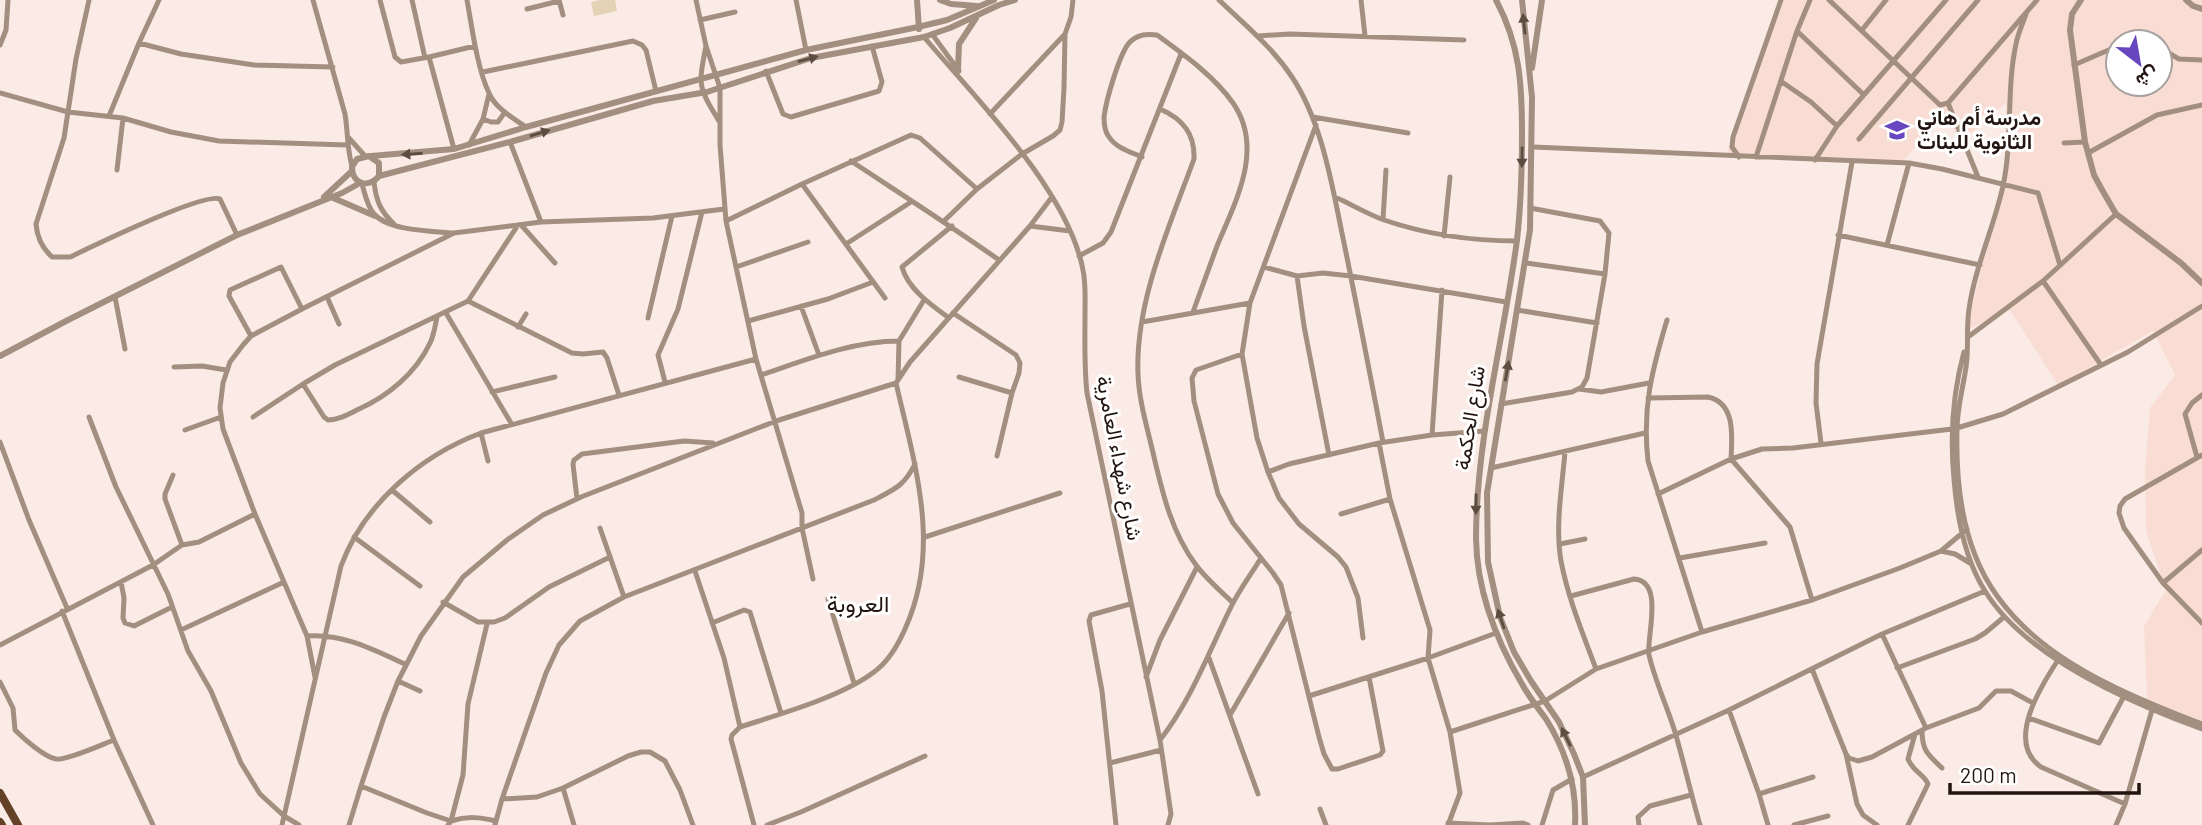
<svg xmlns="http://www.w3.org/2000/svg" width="2202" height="825" font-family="Barlow,Vazirmatn,sans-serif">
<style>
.built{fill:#f9ddd4;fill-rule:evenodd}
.green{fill:#e4d2b4}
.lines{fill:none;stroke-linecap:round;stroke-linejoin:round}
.minor{stroke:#a38f7f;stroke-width:5}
.tertiary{stroke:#a38f7f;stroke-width:6}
.primary{stroke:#634126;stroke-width:8}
.oneway{fill:#5c4c42}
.labels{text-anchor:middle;stroke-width:6;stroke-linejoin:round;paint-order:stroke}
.poi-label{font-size:21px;font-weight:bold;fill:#221511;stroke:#fff;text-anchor:start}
.street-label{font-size:21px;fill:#221511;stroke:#fff}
.neighbourhood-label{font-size:23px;fill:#221511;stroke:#fff}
</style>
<rect width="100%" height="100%" fill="#faebe6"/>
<path class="built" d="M1784,0H2202V721L2147,699L2144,626L2166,590L2146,531L2145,468L2150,408L2175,375L2153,331L2058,385L2010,310L1967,330L2005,165L2006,103L1960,142L1945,113L1903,161L1726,156ZM2118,42H2160V84H2118Z"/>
<path class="green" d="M600,0H615L617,11L594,16L591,2Z"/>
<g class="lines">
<path class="minor" d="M89,0L76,59L64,138L36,224C37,237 42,248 52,257H70C93,246 204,192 220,199L237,235
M313,0L345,114C348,132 347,149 352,166
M380,0L395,57L401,62L429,57L475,46
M412,0L425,58
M467,0C472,27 477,68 489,93C495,108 513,118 526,127
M559,0L563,15
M696,0L706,46L720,88V145L726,221L756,359L802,513V528L813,579
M796,0L806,50
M1219,0C1245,25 1272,47 1292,77C1322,122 1332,185 1343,238C1357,306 1370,374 1383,442
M1361,0L1365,36
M1829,0L1940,105L1948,103L2037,0
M527,9L559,1
M2026,14C2023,23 2018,33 2016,44C2006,90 2013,139 2003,186C1994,227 1975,267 1969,309C1966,328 1969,348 1966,367C1963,388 1957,409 1957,430C1956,471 1960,517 1975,555C2011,649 2115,690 2202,724
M700,20L735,12
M1862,30L1886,0
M1797,31L1864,95
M932,34L959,71
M1257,36L1290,34L1464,40
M924,37C976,99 1068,190 1083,270C1086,284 1085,299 1085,313C1085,340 1084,366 1087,393L1160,740L1171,814L1168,825
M2128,42L2139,39L2150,42
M139,43L159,0
M0,45L6,30L8,0
M706,46C698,87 698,86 719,121
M2160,48L2179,59L2202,60
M429,57L454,149
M2074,65L2118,46
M766,71L783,114L791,117L879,91L882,82L872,46
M483,72L633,41L642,45L646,50L656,91
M1782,82L1811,102L1837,126
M0,93L68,112L123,118L171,132L219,141L347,145
M1948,103L1978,177
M1160,109C1183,119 1195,134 1194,159C1170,225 1135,302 1138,374C1139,402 1148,430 1154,457C1163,495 1172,533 1196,565C1206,579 1221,591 1233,603
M990,114L1065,34L1071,17L1073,0
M109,116L139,43L181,54L254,65L333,67
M1313,117L1408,133
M483,119L491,122H498L505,112
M1316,125L1250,303L1242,354L1257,438L1268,472L1279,498L1299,524L1338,557L1346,567L1358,598L1363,638
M348,137L365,156
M1859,139L1978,0
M510,142L541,222
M2064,143L2085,142
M469,145L483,119L489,94
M1533,147L1909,163L1942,169L2038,193L2060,265
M2088,153L2157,115L2202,105
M1142,157C1131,152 1116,148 1109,137C1105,132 1104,123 1104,117C1106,101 1120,50 1131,41C1139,34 1147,34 1157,35C1183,54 1214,76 1233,103C1265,149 1235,202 1217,246C1209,268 1201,290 1193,312
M1739,157L1732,147L1733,137L1781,0
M1756,157L1797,31L1810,0
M1815,160L1837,126L1946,0
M851,161C901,194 951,226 999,260
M117,170L123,118
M374,182C376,200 380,211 394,224
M362,184C365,194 367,206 374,214C389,231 431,231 453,233
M802,184L885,298
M1335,197C1351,204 1367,214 1384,220C1428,235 1471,241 1517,241
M1383,219L1386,170
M726,221L802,184L911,135L920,138L977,189
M944,221L977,189L1022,154L1053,136L1060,130L1062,122L1064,88L1065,34
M522,226L555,263
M1030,226L1070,231
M1838,235L1980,265
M1444,236L1450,177
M846,244L911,202
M1887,245L1909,163
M1079,256L1103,243L1111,232L1181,54
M1526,263L1605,274
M736,267L808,242
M1264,267L1297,276L1323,273L1351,276L1506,302
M1297,276L1304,326L1329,455
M2043,281L2101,365
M115,297L125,349
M327,297L339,324
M468,301L572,353L583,354L603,352L607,358L619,395
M801,306L819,355
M1517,310L1597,323
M446,313L511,423
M953,313L1016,355L1020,363L1019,373L1012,393L997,456
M648,318L672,216
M949,318C931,305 908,289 902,267L952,226
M1667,320C1652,370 1642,408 1648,461L1702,632
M748,321L828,299L873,282
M1142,322L1250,303
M518,327L526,314
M251,336L229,296L230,290L281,267L302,309
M1968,337L2043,281L2116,214
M1964,352C1953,392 1950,437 1954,479C1957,517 1964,558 1985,591C2026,658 2131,703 2202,729
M1242,354L1196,370L1192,378L1194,401L1218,494L1233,523L1273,573L1281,585L1319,737L1324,754L1332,769H1338L1380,755L1383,751L1369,677
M174,367L202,366L226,370
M761,375C805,360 852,341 899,341
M959,377L1012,393
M898,380L899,341L924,300
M665,382L658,355L678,309L702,212
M303,384L324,417L328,420C339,420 349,414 359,409C388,396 416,373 430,343C434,335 435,326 437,317
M1579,389L1601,392L1649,383
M492,392L555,377
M1648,398L1708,397C1736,403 1732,437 1731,459L1790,527L1812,600
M1501,404L1572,392L1582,387L1587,378L1605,274L1609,233L1600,221L1530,208
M89,417L116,487L168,594L188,651L211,691L241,763L260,794L284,816L299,825
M253,417L303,384L335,365L468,301L518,225
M1957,428L2003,414L2128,352L2202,306
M185,430L221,417
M481,433L488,461
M1432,435L1442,290
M0,442L29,520L67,608
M1379,443L1390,499L1430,630L1428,658L1450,732L1460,793L1448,825
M1821,443L1816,403L1817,364L1852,162
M1565,452C1562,487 1555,526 1561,561C1568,598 1583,634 1596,669
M2202,455L2125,499L2120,506L2119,513L2124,528L2163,583L2202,623
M2197,457L2185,414L2192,403L2202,395
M1491,468L1645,433
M1268,472L1289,464L1379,443L1432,435L1485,431
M173,475L165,494V499L182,545
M392,490L430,522
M1658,494L1731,459L1762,449L1793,448L1952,429
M577,499L573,464L574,460L582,454L684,441L713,443
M1341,514L1390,499
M600,528L624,597
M354,537L420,586
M925,537L1060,493
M1560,544L1585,539
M1941,551L1955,554L1970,563
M1680,558L1765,543
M695,571L724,658L740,727L732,735L731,739L754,825
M121,582L124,598L123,618L125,623L134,626L172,607
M2163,583L2202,550
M1571,596L1634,579C1665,581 1646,638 1649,655C1655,681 1667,706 1675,732C1684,763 1691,794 1700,825
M828,599L854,683
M443,602L478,622H494L505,618L549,587L610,557
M62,611L114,740L153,825
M712,623L744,610L750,612L781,713
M487,624L468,704L463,775L451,821L427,813L361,786L384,717L398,681L421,636L463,577L507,540L543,515L581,497L776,421L896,383
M181,630L284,582
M1882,634L1926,728
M307,636C342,633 374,650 405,664
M0,645L153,565L182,545L199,542L255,514
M1209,658L1258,794
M2058,660C2041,686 2005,742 2041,767L2125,804
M1897,668L1975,639L1985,633L2004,617
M1812,669L1846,754L1857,804L1863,815L1877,825
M315,677L307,636L255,514L223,429L220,408L223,383L230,362L243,345L251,336L302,309L454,233L541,222L653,218L724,209
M1146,677L1160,640L1197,567
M398,681L420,691
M0,682L13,708L15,730C23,738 44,757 56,759C66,761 103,744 114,740
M1309,696L1428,658L1496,633
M1729,710L1759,794L1768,825
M1230,715L1289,613
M2029,718L2099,743L2123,698
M740,727C780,714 841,697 874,672C888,662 898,645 905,629C942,548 915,466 896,383L910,362L1030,226L1052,197
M1922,730C1922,750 1927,754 1942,768
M1450,732L1545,701L1596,669L1702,632L1812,600L1900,568L1941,551L1967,529
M1160,740C1192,699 1209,651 1232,605C1240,589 1252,573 1261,558
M1846,754L1849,758L1858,761L1872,757L1926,728L1979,708L1996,691H2011L2033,703
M1110,763L1161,750
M1583,777L1729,710L1882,634L1985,591
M563,788L574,825
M1759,794L1813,777
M502,799L537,797L563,788L628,756L641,752H650L665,761L680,790L693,825
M1320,809L1326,825
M1448,823L1490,825L1523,823L1528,825
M282,825L341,566C364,504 420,456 481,433L756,359
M349,825L361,786
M448,825L451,821C467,816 480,817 496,821
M495,825L502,799L546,673L559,645L580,621L624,597L874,500C895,489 904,486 915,464
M767,825L801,812L925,756
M1116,825L1102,691L1089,621L1091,615L1130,604
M1542,825L1553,790L1572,779
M1639,825L1638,817L1650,806L1691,795
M1794,825L1828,816
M1908,825L1928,784C1924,774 1914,773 1908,759L1915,734
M2116,825L2125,804L2152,710"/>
<path class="tertiary" d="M917,0L919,29
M940,0L951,4L977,6
M1496,0C1520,45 1522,84 1522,134C1522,169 1521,204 1517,240C1504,339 1476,438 1476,539C1477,591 1496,640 1522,684C1529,697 1538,708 1546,719C1566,751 1577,788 1575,825
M1522,0L1532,97L1530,230L1487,493L1488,562L1500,617L1514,652L1531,681L1559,722L1574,754L1583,777L1585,825
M2081,0L2072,14L2070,30L2085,142L2094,175L2101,188L2116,214L2181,263L2202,283
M2186,0L2193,6L2202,9
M1532,68L1542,0
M958,70L959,44L976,18
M371,156L454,149L526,127L806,50L918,27L947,20L994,0
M379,176V163L369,156L357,159L352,167C352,184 368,189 379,176L510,142L653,101L707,92L811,58L924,37L950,28L999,5L1015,0
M324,197L352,171
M331,197L375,216
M0,356L68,320L237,235L342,193L360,183"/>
<path class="primary" d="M0,793L18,825
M0,822L2,825"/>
</g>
<defs><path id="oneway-solid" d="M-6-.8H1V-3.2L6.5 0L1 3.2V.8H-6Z" transform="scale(1.75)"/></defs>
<g class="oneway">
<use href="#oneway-solid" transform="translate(1524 24) rotate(-96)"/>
<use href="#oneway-solid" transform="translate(808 59) rotate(-15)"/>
<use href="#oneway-solid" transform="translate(540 133) rotate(-17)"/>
<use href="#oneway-solid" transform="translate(412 154) rotate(176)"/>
<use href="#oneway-solid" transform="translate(1522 157) rotate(91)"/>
<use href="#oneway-solid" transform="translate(1507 371) rotate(-80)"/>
<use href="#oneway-solid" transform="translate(1476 504) rotate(91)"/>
<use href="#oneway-solid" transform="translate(1501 619) rotate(-108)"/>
<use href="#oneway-solid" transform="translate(1566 737) rotate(-116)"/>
</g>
<defs>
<g id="school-bare" transform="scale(1.89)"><path d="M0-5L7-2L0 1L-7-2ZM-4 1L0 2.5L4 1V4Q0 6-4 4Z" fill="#6846bf" stroke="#fff" stroke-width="2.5" paint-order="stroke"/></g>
</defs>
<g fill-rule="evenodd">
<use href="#school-bare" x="1897" y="130"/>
</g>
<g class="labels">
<g class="poi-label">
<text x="1917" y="125">مدرسة أم هاني<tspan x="1917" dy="24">الثانوية للبنات</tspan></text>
</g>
<g class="street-label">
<text transform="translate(1470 418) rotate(-81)" y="7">شارع الحكمة</text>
<text transform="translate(1119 458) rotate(79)" y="7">شارع شهداء العامرية</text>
</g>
<g class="neighbourhood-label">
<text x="858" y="612">العروبة</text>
</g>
</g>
<g transform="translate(2139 63) rotate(149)"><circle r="33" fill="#ffffff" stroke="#a7a1a0" stroke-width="2"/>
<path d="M0-5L12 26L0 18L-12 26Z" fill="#6846bf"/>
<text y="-10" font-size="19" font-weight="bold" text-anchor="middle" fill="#221511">ش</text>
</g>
<path d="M1950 783v10h189v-10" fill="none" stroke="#221511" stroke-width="3.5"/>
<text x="1960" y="783" font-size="21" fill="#221511" stroke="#ffffff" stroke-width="5" paint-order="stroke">200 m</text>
</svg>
